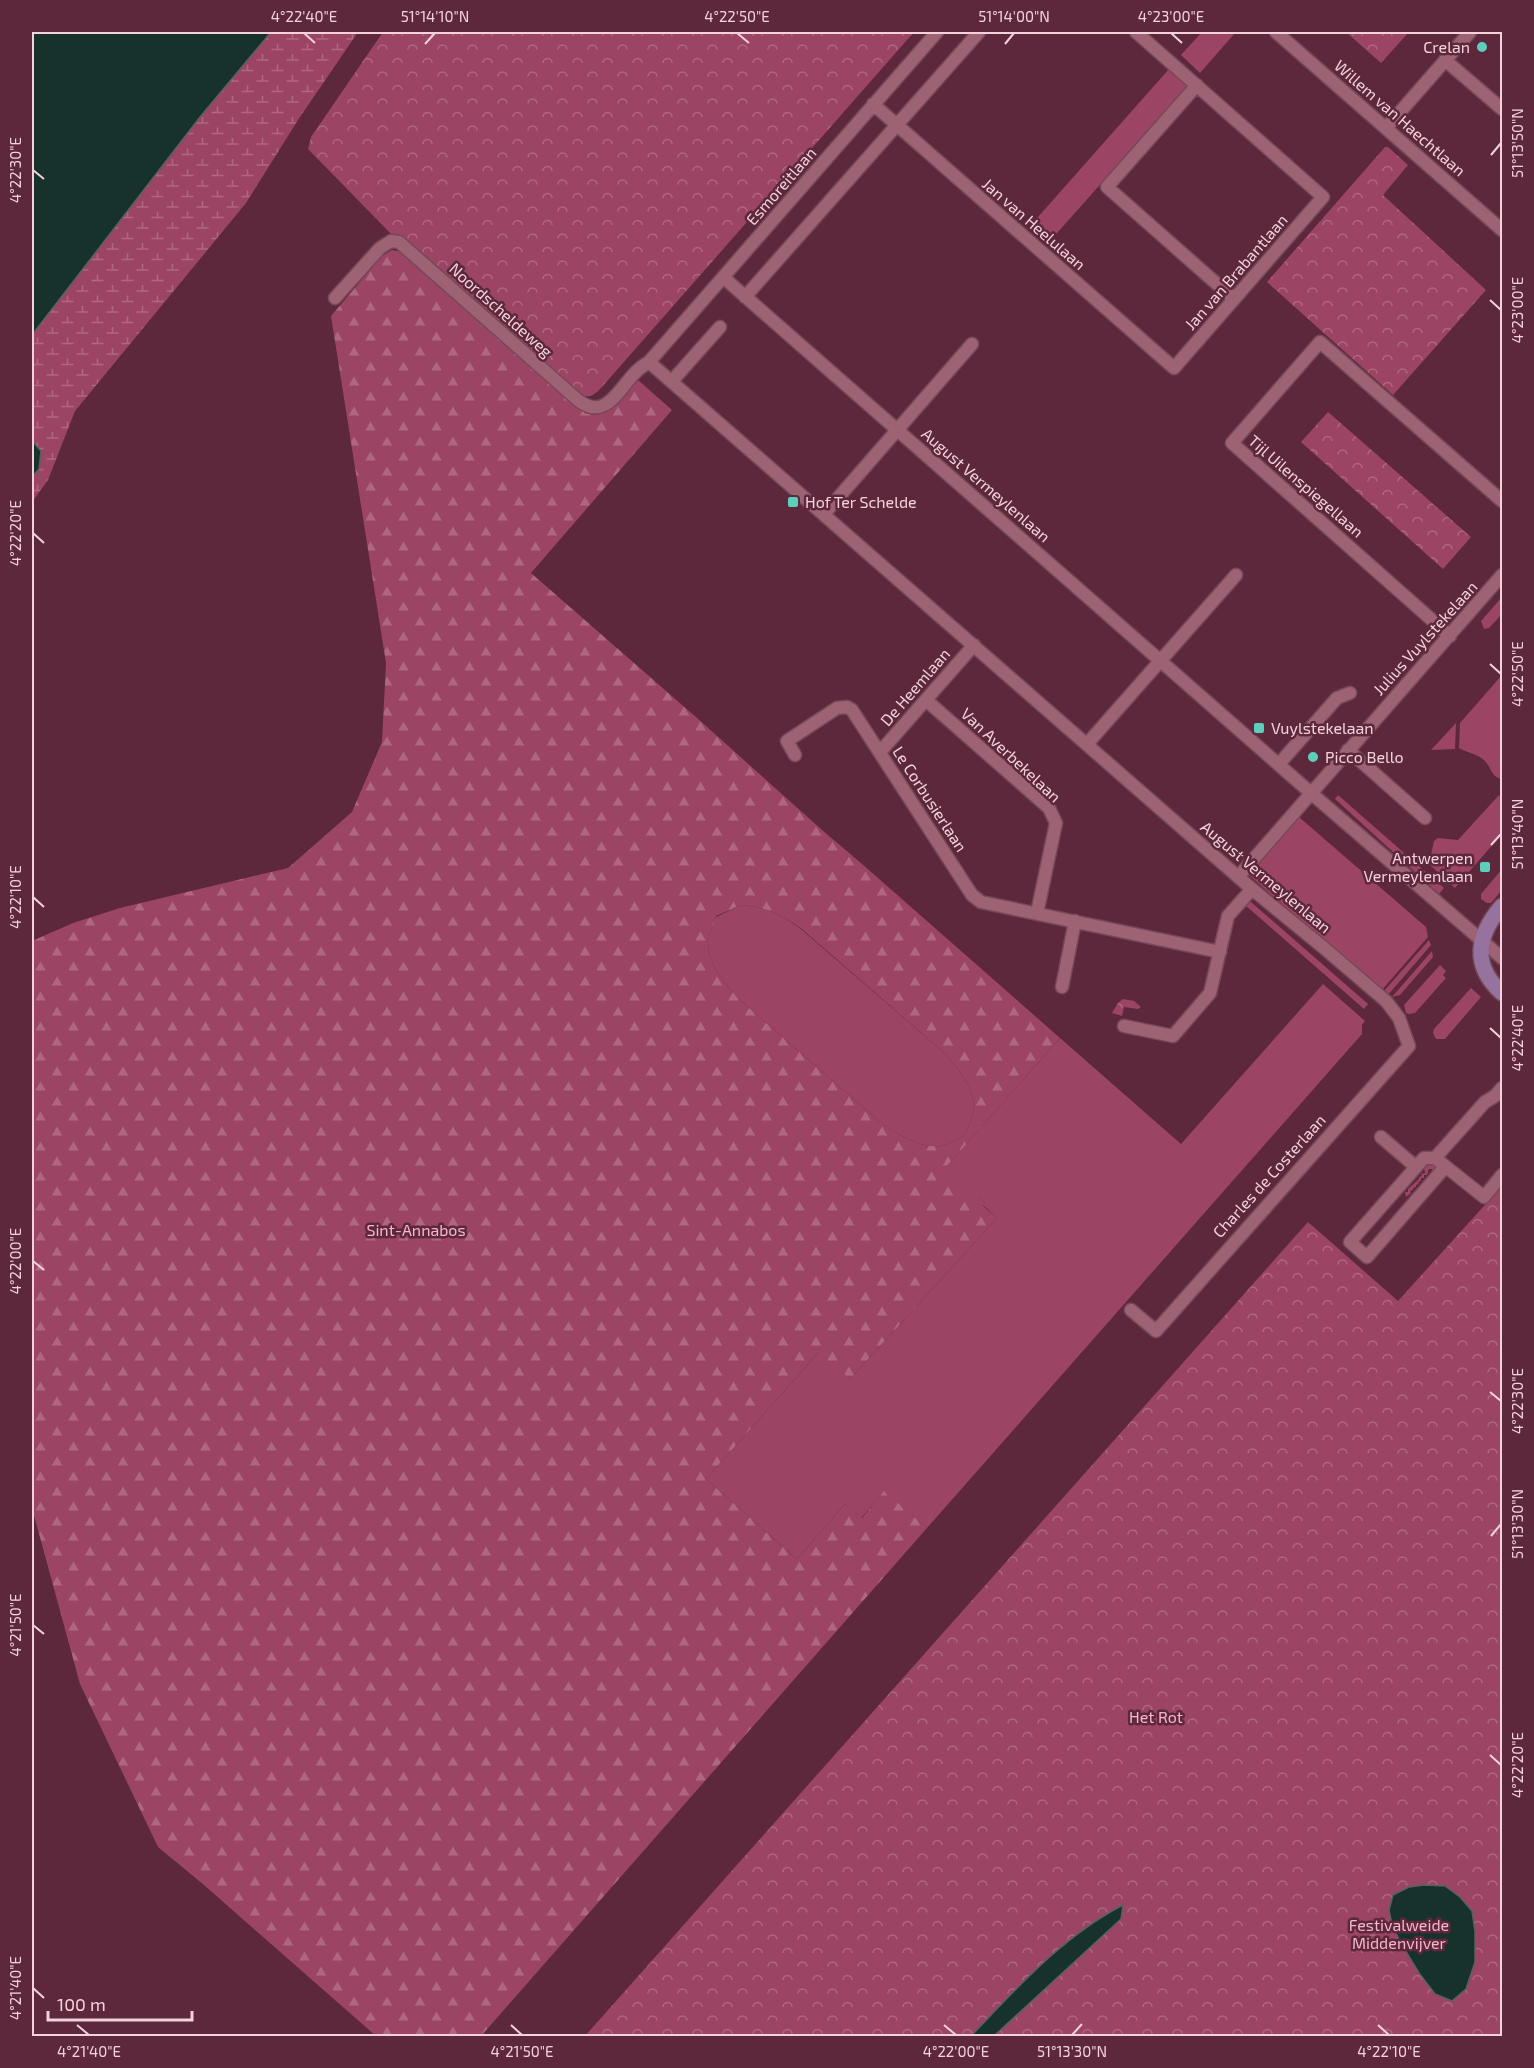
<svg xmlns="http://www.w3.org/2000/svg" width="1534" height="2068" font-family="'Exo 2',sans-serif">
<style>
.grass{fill:#9c4464}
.forest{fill:url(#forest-firs);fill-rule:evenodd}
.wetland{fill:url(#wetland-marsh)}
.park{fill:url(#park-crowns)}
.water{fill:#17312c;stroke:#596160;stroke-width:1.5}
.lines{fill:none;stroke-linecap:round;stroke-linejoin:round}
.minor-casing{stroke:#75495a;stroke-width:15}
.major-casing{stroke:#75495a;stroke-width:18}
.minor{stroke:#9d6375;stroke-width:12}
.major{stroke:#96729e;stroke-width:15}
.ticks{fill:none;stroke:#f4d2db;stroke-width:2}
.poi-dot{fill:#5cceba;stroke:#5d283b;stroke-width:2}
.labels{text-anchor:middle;stroke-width:5;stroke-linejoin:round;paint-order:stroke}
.poi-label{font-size:16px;fill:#f4d2db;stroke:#5d283b;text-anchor:start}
.street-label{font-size:16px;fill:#f4d2db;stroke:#5d283b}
.park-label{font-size:16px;fill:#f7b6c9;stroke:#5d283b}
.neatline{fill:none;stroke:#f4d2db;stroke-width:2}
.ticks-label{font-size:15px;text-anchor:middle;fill:#f4d2db}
</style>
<defs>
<pattern id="forest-firs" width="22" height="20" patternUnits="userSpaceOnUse" patternTransform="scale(1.5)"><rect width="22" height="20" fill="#9c4464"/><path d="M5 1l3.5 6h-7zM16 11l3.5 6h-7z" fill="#af6781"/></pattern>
<pattern id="wetland-marsh" width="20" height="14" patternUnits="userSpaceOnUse" patternTransform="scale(1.5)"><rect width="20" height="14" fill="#9c4464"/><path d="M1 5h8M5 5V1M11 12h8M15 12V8" fill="none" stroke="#af6781"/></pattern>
<pattern id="park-crowns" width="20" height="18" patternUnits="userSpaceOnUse" patternTransform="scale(1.5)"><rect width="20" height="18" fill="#9c4464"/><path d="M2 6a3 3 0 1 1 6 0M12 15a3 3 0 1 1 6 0" fill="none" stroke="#af6781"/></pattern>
</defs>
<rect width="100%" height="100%" fill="#5d283b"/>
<path class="grass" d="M1202,32H1236L1200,73L1181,55Z
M1169,69L1188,86L1049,242L1030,226Z
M1502,597V614L1489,628L1484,629L1481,621Z
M1502,675V778L1501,779C1491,776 1492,769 1485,761C1478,754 1468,753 1459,748L1460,723Z
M1456,723L1455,749L1431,750Z
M1338,795L1444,888L1439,894L1335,799Z
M1499,795L1502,801V834L1455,888L1429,864L1434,841L1438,838L1458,840Z
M1299,817L1426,927L1428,937L1381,991L1249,875Z
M1502,869V890L1491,903H1487L1481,899V894Z
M1251,902L1368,1004L1364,1009L1245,905Z
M741,905C769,908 780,913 802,930L941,1050C955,1065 973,1084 974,1107C974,1115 968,1126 966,1134C958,1138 948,1145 940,1146C917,1148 896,1133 879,1121L741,1001C726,985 709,967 708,944C708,936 713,925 716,917Z
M1429,940L1431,945L1387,996L1383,992Z
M1432,951L1433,957L1400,995L1392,997Z
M1440,965L1446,971L1443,975L1446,978L1415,1013L1409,1014L1406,1013L1404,1005Z
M1323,984L1365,1021L1362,1025V1034L927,1528L884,1492L861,1518L845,1504L797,1559L706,1479L819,1352L850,1379L997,1218L983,1205L985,1203L945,1168L1060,1038L1181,1144Z
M1471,988L1481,997L1445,1039H1436L1433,1033L1434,1029Z
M1434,1163L1436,1171L1434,1175L1432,1169H1429L1427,1175H1424V1178H1421V1181L1418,1182L1419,1184L1416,1185V1187L1413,1188V1190L1410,1191L1411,1193L1406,1197L1405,1192H1408V1189L1419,1179V1177L1422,1176L1421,1174L1425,1173L1423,1164Z"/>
<path class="forest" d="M392,250L402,252L585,413C609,420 623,396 638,380L672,410L531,573L697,718L822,830L862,864L1060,1038L946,1167L985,1203L983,1206L997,1218L850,1379L818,1353L706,1479L797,1559L845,1504L862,1518L884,1491L927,1528L481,2036H376L204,1885L158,1847L80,1684L32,1508V941L73,923L120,908L288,868L352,812L382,742L386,663L331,316L382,256ZM741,905C769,908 780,913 803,930L941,1050C955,1065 973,1084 974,1107C974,1115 968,1126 966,1134C958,1138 948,1145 940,1146C917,1148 896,1133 879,1121L741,1001C726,985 709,967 708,944C708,936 714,924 716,916Z"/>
<path class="wetland" d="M271,32H358L298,120L246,203L75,411L48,480L32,502V477L41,451L32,441V335L200,117Z"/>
<path class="park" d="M383,32H914L601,388C592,398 585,399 575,391L407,241L394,237L308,149L311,137Z
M1346,32H1409L1381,63Z
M1385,147H1388L1408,165L1383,195L1486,290L1393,395L1267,282Z
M1328,412L1471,537L1443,569L1301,442Z
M1123,999L1134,1001L1141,1007L1138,1009L1124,1007L1122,1016L1112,1013L1118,1003Z
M1502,1186V2036H585L1308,1222L1398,1301Z"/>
<path class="water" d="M32,32H271L200,117L32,335Z
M32,441L41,451L39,469L32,477Z
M1424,1885L1445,1886L1460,1897L1472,1911L1475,1932V1962L1466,1989L1452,2001L1435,1994L1419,1973L1402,1945L1392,1925L1389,1910L1393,1895L1409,1887Z
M1123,1905L1121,1919L994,2036H971C1017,1988 1063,1936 1123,1905Z"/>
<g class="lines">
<g class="minor-casing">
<path id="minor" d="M1276,32L1502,230
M1445,60L1502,109
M1197,85L1107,187L1234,299
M873,104L1174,368L1323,197L1136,32
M1386,128L1470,32
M723,277L1311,793L1502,958
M745,297L979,32
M335,298L380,248L391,241L399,242L579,401C586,406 594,409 602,406C615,401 625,383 634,374C638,369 644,365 649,362L937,32
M649,362L1252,889L1324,948L1386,1001L1399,1018L1409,1046L1156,1331L1131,1310
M672,381L720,327
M824,514L972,344
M1450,636L1232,443L1320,342L1502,501
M926,700L1049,808L1056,823L1037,913
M1087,744L1236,575
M1348,750L1425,818
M880,752L974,645
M795,755L787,741L837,708L847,707L852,710L972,895L981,902L1220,952
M1279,764L1337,698L1350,693
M1238,877L1502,575
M1062,987L1075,921
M1124,1026L1173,1036L1210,993L1228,916L1252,889
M1381,1137L1416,1167
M1435,1158L1485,1102L1495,1096L1502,1088
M1445,1167L1367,1257L1350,1242L1424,1158H1435L1484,1197L1502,1175"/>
</g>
<g class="major-casing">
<path id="major" d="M1502,906C1477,935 1471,965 1502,993"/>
</g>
<use href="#minor" class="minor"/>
<use href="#major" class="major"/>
</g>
<path class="ticks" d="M304,33L315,43M737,33L749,43M1171,33L1182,43M425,44L435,33M1005,44L1014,33M1491,155L1501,143M33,170L44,179M1490,300L1501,310M33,533L44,543M1490,664L1501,674M1491,845L1501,834M33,897L44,907M1490,1028L1501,1038M33,1261L44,1270M1490,1392L1501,1401M1491,1536L1501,1524M33,1625L44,1634M1490,1755L1501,1765M33,1988L44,1998M77,2025L89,2035M511,2025L522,2035M944,2025L956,2035M1378,2025L1389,2035M1072,2035L1082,2024"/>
<g class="poi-dot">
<circle cx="1482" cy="47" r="6"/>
<rect x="787" y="496" width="12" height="12" rx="3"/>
<rect x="1253" y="722" width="12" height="12" rx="3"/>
<circle cx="1313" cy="757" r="6"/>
<rect x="1479" y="861" width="12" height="12" rx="3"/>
</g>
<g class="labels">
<g class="poi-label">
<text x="1470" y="53" text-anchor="end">Crelan</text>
<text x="805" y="508">Hof Ter Schelde</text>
<text x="1271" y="734">Vuylstekelaan</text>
<text x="1325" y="763">Picco Bello</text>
<text x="1473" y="864" text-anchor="end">Antwerpen<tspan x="1473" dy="18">Vermeylenlaan</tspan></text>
</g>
<g class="street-label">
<text transform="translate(1400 118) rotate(41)" y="6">Willem van Haechtlaan</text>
<text transform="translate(781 186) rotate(-49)" y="6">Esmoreitlaan</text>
<text transform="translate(1034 224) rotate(41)" y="6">Jan van Heelulaan</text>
<text transform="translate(1236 272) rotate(-49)" y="6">Jan van Brabantlaan</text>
<text transform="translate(501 310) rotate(42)" y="6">Noordscheldeweg</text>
<text transform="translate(986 485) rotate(41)" y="6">August Vermeylenlaan</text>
<text transform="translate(1306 486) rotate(41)" y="6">Tijl Uilenspiegellaan</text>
<text transform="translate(1425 638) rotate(-48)" y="6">Julius Vuylstekelaan</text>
<text transform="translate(915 687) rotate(-49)" y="6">De Heemlaan</text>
<text transform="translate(1011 755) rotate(43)" y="6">Van Averbekelaan</text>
<text transform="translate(930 799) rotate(57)" y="6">Le Corbusierlaan</text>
<text transform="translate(1266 877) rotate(40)" y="6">August Vermeylenlaan</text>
<text transform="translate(1269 1176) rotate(-48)" y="6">Charles de Costerlaan</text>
</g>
<g class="park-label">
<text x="416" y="1236">Sint-Annabos</text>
<text x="1156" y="1723">Het Rot</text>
<text x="1399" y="1931">Festivalweide<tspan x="1399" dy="18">Middenvijver</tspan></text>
</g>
</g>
<rect width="1534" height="2068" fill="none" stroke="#5d283b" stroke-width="66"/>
<path d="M48 2011v9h144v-9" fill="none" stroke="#f4d2db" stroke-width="3"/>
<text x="57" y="2011" font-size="18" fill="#f4d2db" stroke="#5d283b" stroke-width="4.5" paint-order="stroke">100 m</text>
<rect x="33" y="33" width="1468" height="2002" class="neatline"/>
<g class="ticks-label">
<text x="304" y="22">4°22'40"E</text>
<text x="435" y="22">51°14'10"N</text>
<text x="737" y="22">4°22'50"E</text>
<text x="1014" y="22">51°14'00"N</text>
<text x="1171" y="22">4°23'00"E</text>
<text transform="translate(1518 143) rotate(-90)" y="5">51°13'50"N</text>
<text transform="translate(16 170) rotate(-90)" y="5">4°22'30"E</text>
<text transform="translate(1518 310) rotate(-90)" y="5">4°23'00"E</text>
<text transform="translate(16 533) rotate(-90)" y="5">4°22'20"E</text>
<text transform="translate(1518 674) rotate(-90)" y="5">4°22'50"E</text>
<text transform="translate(1518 834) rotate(-90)" y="5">51°13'40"N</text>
<text transform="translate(16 897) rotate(-90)" y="5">4°22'10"E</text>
<text transform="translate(1518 1038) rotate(-90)" y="5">4°22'40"E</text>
<text transform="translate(16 1261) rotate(-90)" y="5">4°22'00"E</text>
<text transform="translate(1518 1401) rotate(-90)" y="5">4°22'30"E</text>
<text transform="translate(1518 1524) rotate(-90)" y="5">51°13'30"N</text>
<text transform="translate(16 1625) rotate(-90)" y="5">4°21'50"E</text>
<text transform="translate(1518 1765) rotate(-90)" y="5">4°22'20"E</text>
<text transform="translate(16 1988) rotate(-90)" y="5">4°21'40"E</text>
<text x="89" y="2057">4°21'40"E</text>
<text x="522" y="2057">4°21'50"E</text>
<text x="956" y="2057">4°22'00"E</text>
<text x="1072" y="2057">51°13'30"N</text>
<text x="1389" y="2057">4°22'10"E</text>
</g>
</svg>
